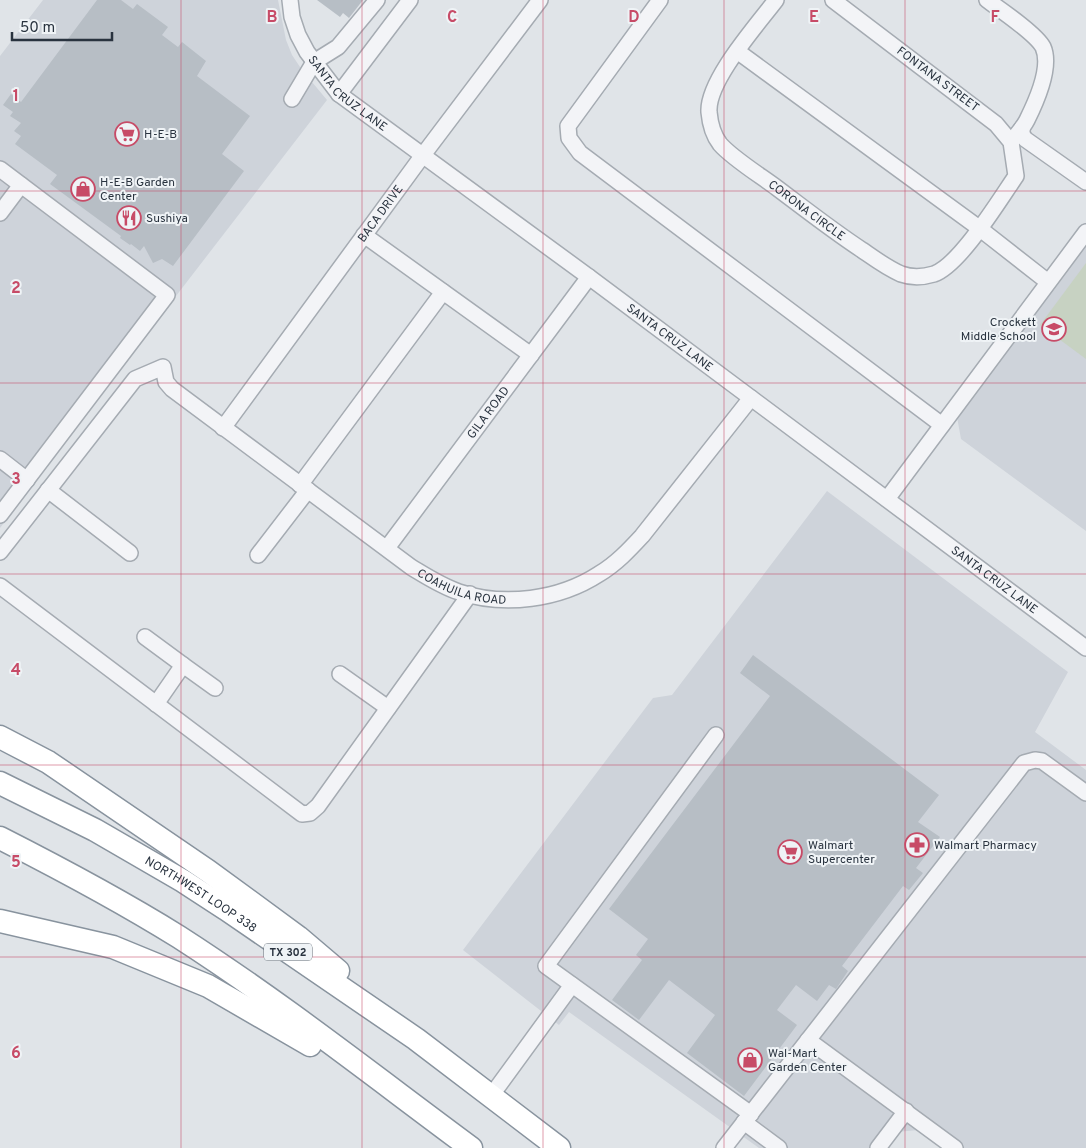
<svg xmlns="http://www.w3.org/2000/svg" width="1086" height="1148" font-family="Overpass,sans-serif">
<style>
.built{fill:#ced3da}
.green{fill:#c7d2c2}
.building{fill:#b7bec5}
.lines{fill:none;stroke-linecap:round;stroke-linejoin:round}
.minor-casing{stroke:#a5abb2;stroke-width:18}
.highway-casing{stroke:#88939e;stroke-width:25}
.minor{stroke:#f3f4f7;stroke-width:15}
.highway{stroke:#fff;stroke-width:22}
.grid{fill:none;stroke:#c74b67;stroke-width:1;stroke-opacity:0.55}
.labels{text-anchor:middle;stroke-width:4;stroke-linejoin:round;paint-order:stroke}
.shield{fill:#eff3f6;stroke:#646d76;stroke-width:1}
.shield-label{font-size:11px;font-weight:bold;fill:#29333f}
.street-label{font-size:12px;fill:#29333f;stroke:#eff3f6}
.poi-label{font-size:12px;fill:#29333f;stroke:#eff3f6;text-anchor:start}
.grid-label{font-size:16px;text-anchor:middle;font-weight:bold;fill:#c74b67;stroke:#eff3f6;stroke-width:4;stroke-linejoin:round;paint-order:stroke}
</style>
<rect width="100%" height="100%" fill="#e0e4e8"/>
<path class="built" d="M43,0H278L286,40L292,55L302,70L327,100L119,370L0,528V56Z
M1086,241V531L961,439L957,417Z
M827,491L1068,672L1035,732L1086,770V1148H943L919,1130L896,1132L885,1148H759L569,1012L559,1025L463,950L653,698L672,695Z"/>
<path class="green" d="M1086,263V359L1040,325Z"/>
<path class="building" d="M97,0H121L133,9L137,4L168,27L162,35L178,47L182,42L206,61L197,76L250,116L222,154L244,171L173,266L162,259L153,263L144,246L140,251L131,244L130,245L120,238L121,236L50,184L57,175L15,144L21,136L14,131L21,123L10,116L13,112L3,105L11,94L21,102Z
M317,0H363L349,18L343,13L340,17Z
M753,655L939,795L918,822L940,837L916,868L923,873L909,890L903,886L842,966L848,971L836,989L829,985L817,1001L796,985L777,1010L797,1025L744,1096L687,1053L715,1015L669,980L639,1020L612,1000L642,960L636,955L648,939L609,909L770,696L740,673Z"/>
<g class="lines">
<g class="minor-casing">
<g id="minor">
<path id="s1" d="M290,0L292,17L298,35L307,52L339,94L589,277L1086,648"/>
<path d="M660,0L568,126L569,138L580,153L942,425"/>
<path id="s2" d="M776,0C757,25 707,81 709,112C710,123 713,135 720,144C732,158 761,176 777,188C805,209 833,231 862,250C875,259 887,268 901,274C912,278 924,277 934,274C960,265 1000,199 1016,176L1011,142L996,124L833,0"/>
<path d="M987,0C1001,10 1036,34 1043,47C1052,67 1036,102 1027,120C1023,128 1016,135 1011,142"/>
<path d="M737,51L979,228L1048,282"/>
<path d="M339,94L410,0"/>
<path d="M292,99L314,62L338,47L377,0"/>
<path d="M1022,128V134L1025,139L1086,182"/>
<path d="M0,169L167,295L0,515"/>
<path d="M0,213L21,185"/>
<path d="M364,235L531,355"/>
<path id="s3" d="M223,428L423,155L540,0"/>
<path d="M0,459L27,480"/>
<path d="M300,485L443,292"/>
<path d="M48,490L130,553"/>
<path d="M887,499L1086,232"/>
<path id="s4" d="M387,548L589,277"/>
<path id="s5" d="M0,552L135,379L163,367L166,382L172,389L411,567C426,576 441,586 459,592C504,607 559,600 599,574C616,564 629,550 642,536L751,398"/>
<path d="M258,555L308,490"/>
<path d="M0,586L302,814L310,813L318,806L470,594"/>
<path d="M145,637L183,665L156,704"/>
<path d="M183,665L215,688"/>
<path d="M340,674L388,708"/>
<path d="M716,735L546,966L751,1114"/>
<path d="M808,1040L955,1148"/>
<path d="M491,1096L572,985"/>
<path d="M744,1122L779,1148"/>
<path d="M724,1148L1024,763L1035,760L1042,761L1086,793"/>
<path d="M878,1148L906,1111"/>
</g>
</g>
<g class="highway-casing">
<g id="highway">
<path d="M0,737L48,762L208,871L298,937L338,971"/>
<path id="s6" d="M0,783L95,830L183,881L226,909L416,1039L559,1148"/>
<path d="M0,838C61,869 121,901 179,937C280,1002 375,1077 471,1148"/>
<path d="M0,921L113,947L208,986L310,1045"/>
</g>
</g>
<use href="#minor" class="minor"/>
<use href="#highway" class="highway"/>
</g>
<path class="grid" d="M181,0V1148M362,0V1148M543,0V1148M724,0V1148M905,0V1148M0,191H1086M0,383H1086M0,574H1086M0,765H1086M0,957H1086"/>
<defs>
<g id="supermarket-ring" transform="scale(1.25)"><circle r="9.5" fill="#eff3f6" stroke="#c74b67" stroke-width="1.5"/><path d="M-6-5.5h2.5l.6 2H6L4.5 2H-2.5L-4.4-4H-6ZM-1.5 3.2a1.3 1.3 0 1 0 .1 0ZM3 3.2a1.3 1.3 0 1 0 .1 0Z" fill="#c74b67"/></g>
<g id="shop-ring" transform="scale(1.25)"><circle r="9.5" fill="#eff3f6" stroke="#c74b67" stroke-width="1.5"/><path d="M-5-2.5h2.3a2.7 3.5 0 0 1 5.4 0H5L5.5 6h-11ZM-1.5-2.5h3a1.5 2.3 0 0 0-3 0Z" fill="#c74b67"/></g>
<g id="restaurant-ring" transform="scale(1.25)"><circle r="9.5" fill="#eff3f6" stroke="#c74b67" stroke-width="1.5"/><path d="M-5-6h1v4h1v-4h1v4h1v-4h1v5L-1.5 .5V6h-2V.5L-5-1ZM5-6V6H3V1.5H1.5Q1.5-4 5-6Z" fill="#c74b67"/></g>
<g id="school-ring" transform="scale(1.25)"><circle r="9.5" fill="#eff3f6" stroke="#c74b67" stroke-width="1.5"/><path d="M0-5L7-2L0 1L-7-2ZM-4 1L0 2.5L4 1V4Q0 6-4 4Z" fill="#c74b67"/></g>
<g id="pharmacy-ring" transform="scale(1.25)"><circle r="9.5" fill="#eff3f6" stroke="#c74b67" stroke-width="1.5"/><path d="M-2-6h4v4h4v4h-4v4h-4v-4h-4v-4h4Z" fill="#c74b67"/></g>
</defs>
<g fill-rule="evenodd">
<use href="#supermarket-ring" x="127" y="134"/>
<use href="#shop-ring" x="83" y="189"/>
<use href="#restaurant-ring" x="129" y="218"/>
<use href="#school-ring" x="1054" y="329"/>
<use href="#pharmacy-ring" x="917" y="845"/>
<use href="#supermarket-ring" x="790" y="852"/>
<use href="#shop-ring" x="750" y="1060"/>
</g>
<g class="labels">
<rect class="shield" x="264" y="943.5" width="48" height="17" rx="4"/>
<g class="shield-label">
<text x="288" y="956">TX 302</text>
</g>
<g class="street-label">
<text transform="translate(938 79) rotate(37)" y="4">FONTANA STREET</text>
<text dy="4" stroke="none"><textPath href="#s1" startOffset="114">SANTA CRUZ LANE</textPath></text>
<text dy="4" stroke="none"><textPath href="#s2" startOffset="276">CORONA CIRCLE</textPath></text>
<text dy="4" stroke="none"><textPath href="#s3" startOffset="266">BACA DRIVE</textPath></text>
<text dy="4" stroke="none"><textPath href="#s1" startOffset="519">SANTA CRUZ LANE</textPath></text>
<text dy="4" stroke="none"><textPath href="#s4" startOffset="169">GILA ROAD</textPath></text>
<text dy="4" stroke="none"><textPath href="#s1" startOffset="924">SANTA CRUZ LANE</textPath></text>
<text dy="4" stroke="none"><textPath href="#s5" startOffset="628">COAHUILA ROAD</textPath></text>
<text dy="4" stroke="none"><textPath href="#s6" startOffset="230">NORTHWEST LOOP 338</textPath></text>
</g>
<g class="poi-label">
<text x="144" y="138">H-E-B</text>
<text x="100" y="186">H-E-B Garden<tspan x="100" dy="14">Center</tspan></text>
<text x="146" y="222">Sushiya</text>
<text x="1036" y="326" text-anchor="end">Crockett<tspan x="1036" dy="14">Middle School</tspan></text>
<text x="808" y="849">Walmart<tspan x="808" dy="14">Supercenter</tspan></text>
<text x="934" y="849">Walmart Pharmacy</text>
<text x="768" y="1057">Wal-Mart<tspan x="768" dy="14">Garden Center</tspan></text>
</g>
</g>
<g class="grid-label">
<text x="272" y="22">B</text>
<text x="452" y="22">C</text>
<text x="634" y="22">D</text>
<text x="814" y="22">E</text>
<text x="995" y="22">F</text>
<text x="16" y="101">1</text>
<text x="16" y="293">2</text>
<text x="16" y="484">3</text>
<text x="16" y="675">4</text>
<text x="16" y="867">5</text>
<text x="16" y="1058">6</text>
</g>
<path d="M12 32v8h100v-8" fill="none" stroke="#29333f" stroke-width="2.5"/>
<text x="20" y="32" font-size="15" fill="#29333f" stroke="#eff3f6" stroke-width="4" paint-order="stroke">50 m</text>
</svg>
